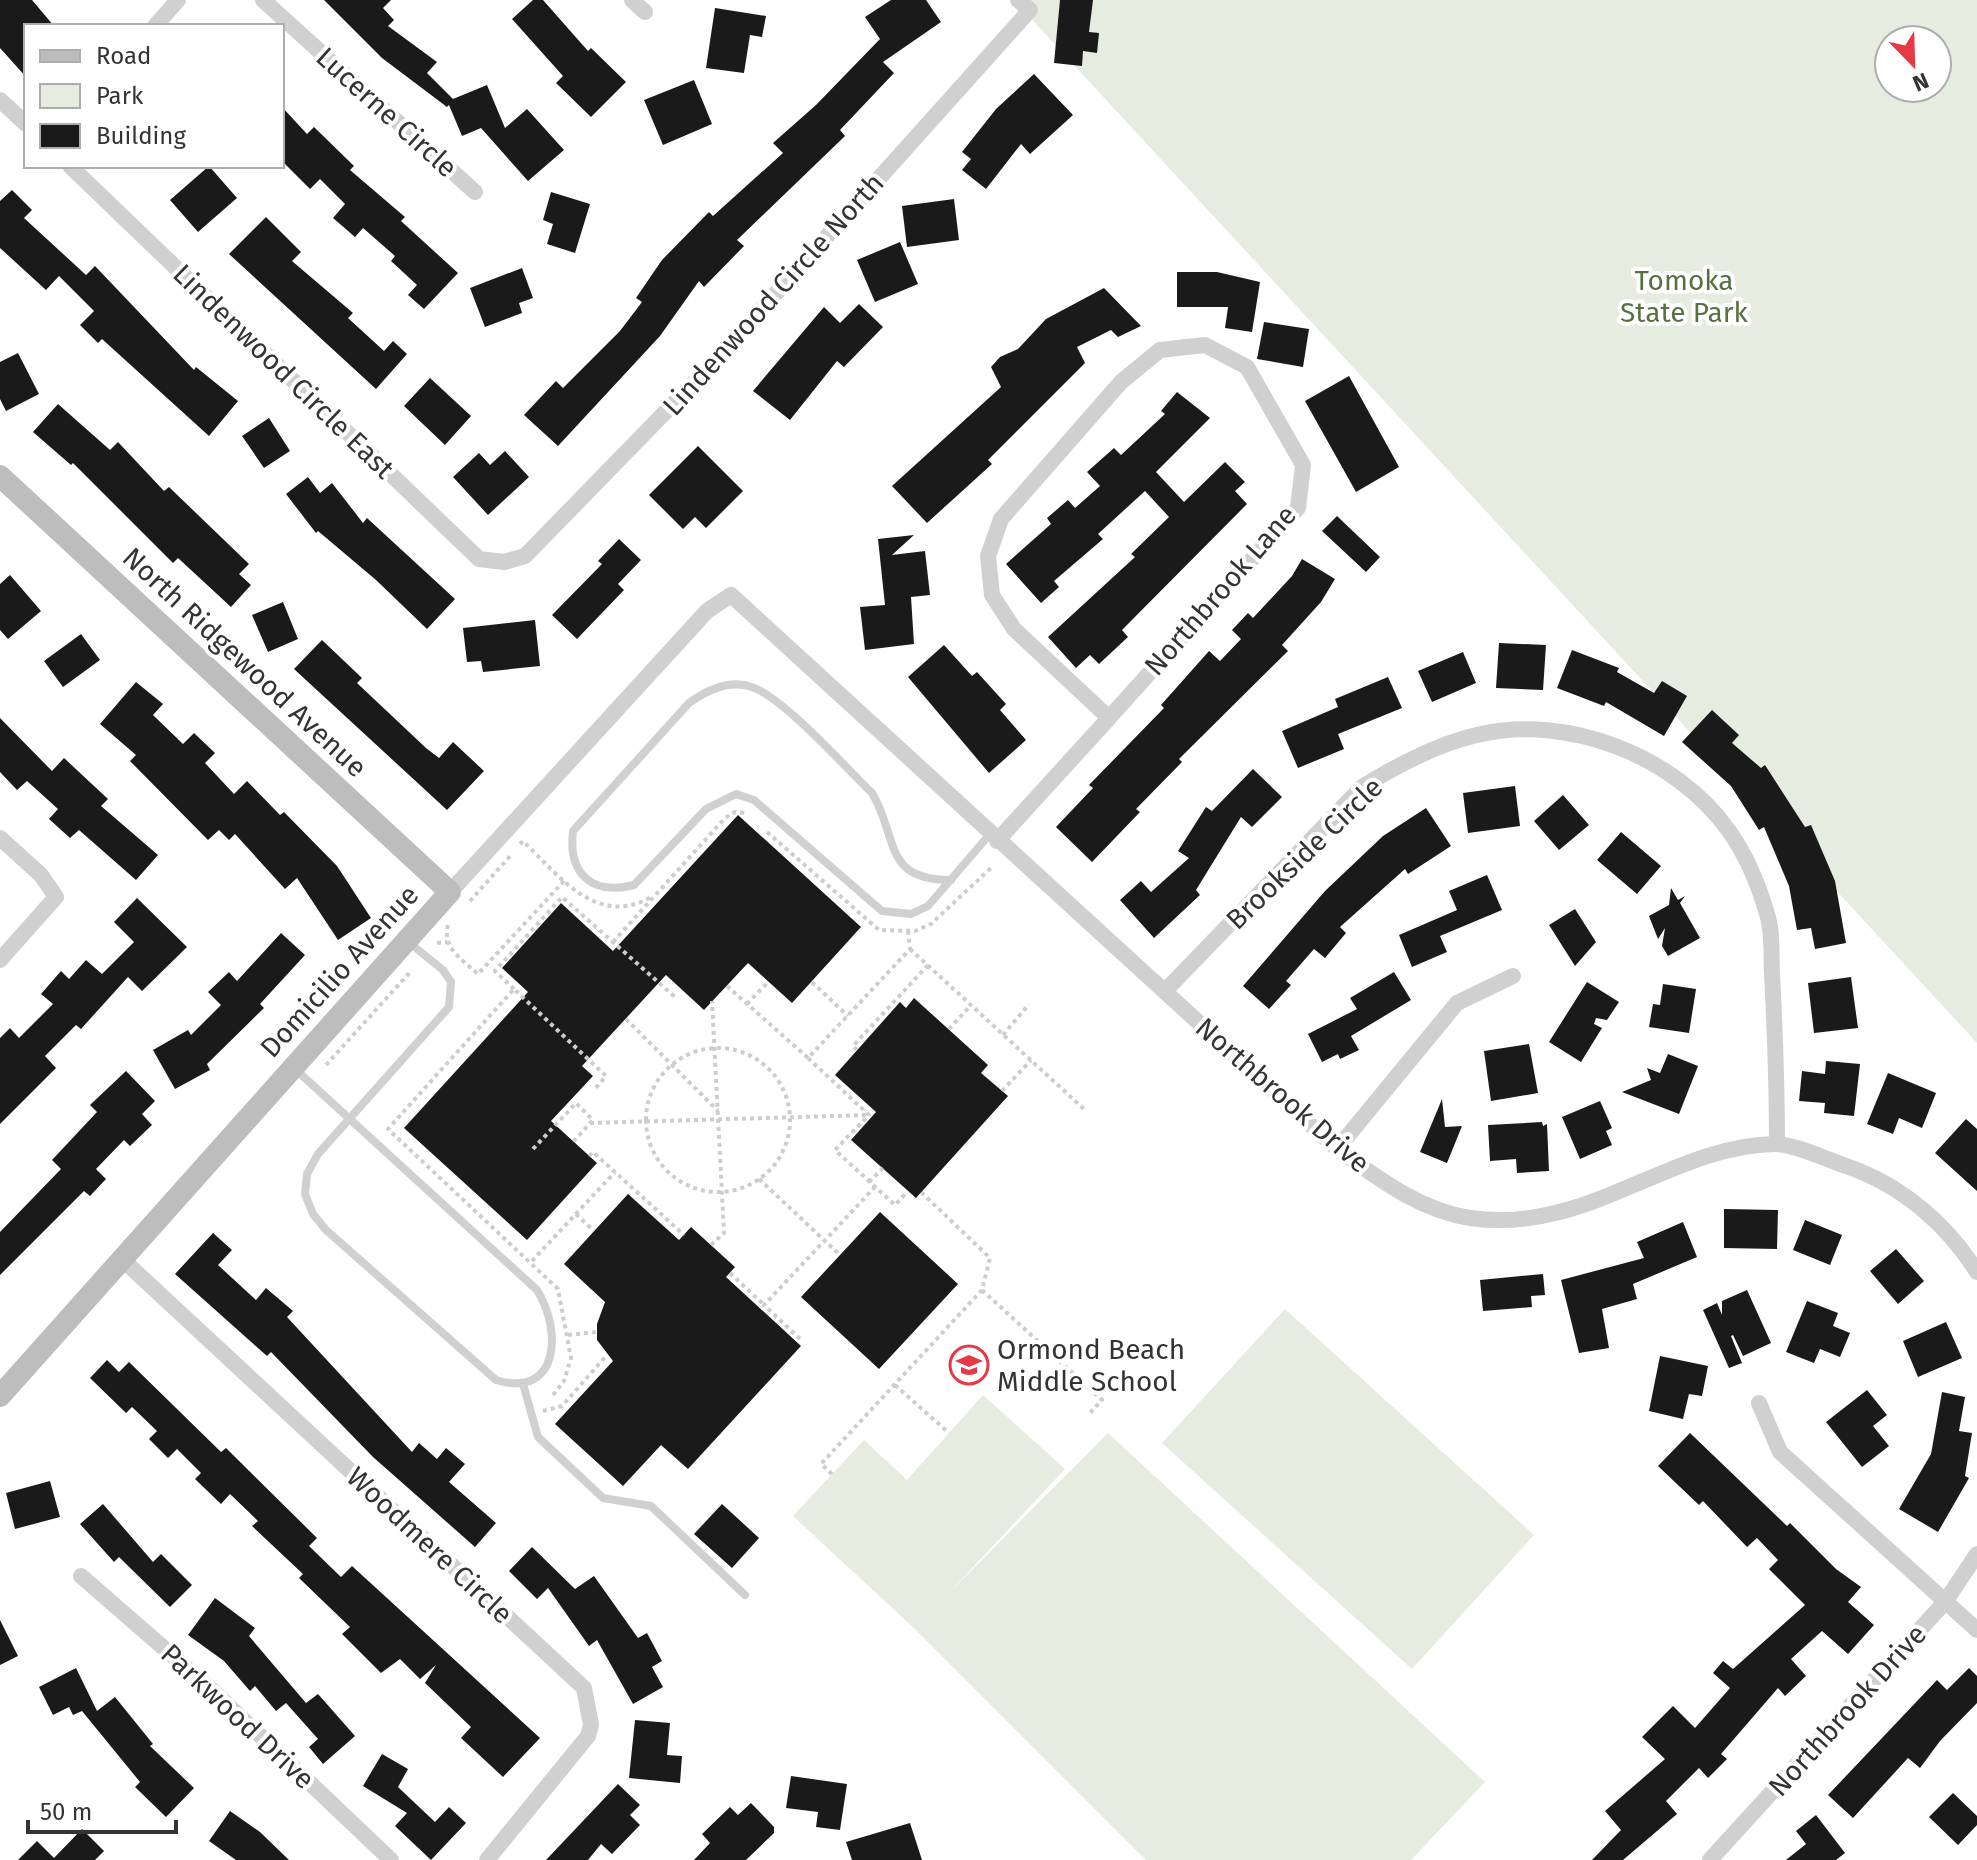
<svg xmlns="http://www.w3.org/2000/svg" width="1977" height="1860" font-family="'Fira Sans',sans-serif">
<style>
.green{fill:#e6ecdf;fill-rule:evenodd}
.building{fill:#1a1a1a}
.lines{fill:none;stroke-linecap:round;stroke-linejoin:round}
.path{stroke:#cdcdcd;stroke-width:4;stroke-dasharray:4 4;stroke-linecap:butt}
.lane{stroke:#d0d0d0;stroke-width:8}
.street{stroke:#d0d0d0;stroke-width:16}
.secondary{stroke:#bdbdbd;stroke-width:22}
.labels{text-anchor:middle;stroke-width:8;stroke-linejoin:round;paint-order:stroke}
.street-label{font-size:28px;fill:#333;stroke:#fff}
.park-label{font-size:28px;fill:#56703f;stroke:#fff}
.poi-label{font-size:28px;fill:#333;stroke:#fff;text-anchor:start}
</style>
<rect width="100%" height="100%" fill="#fff"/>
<path class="green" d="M1014,0H1977V1043ZM1889,40H1937V88H1889Z
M1285,1309L1534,1535L1412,1669L1162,1443Z
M983,1395L1065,1469L947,1595L1108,1433L1485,1782L1411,1860H1146L915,1629L793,1516L864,1440L907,1480Z"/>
<path class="building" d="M0,0H32L54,26H26V77L0,48Z
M324,0H391L383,8L394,20L388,26L437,62L427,73L453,99L487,85L505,128L527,109L564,150L528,181L481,128L462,136L449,105L447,107L382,58Z
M533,0H543L588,51L591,48L626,82L591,117L556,83L563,76L512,19Z
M891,0H926L941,22L883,62L894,73L840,130L845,136L737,240L744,246L704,287L699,281L660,336L558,446L524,415L556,381L563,388L620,331L642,302L636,298L662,260L709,212L713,216L783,153L773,143L816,105L880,39L865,17Z
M1060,0H1093L1089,32L1099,33L1097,53L1083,51L1082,66L1054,63Z
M715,8L766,16L762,37L750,35L744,73L706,68Z
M1034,74L1073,115L1030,154L1021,144L986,189L962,170L971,159L962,152L996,109Z
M694,80L712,124L663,145L644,100Z
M282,107L307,134L314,127L354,166L350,170L405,217L401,221L458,273L424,309L408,295L417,285L391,261L395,256L363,228L355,237L333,218L345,204L320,179L310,189L282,161Z
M209,166L237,198L198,232L170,200Z
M12,190L32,210L24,218L86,275L95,266L194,370L196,367L238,401L209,436L102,339L98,343L80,325L94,311L59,276L46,290L0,248V201Z
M551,192L590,204L575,253L547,244L553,224L543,220Z
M954,199L959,240L907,247L902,206Z
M266,217L301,252L292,261L353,313L348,318L384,351L393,341L407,354L376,389L229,254Z
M900,242L918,284L875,302L857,260Z
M522,268L533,298L519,303L522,313L485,327L470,288Z
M1177,272H1217L1260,282L1252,332L1225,328L1228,307H1177Z
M1104,288L1141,326L1118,337L1111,330L1077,347L1085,363L988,460L992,464L927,523L892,486L1001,387L991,367L1000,357L1018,349L1046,319Z
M859,304L883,327L844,367L837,361L790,420L753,391L824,307L840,323Z
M1264,322L1309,329L1303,367L1257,359Z
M18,353L39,394L6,411L0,399V362Z
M1349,376L1399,467L1356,492L1305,401Z
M430,378L471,416L445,445L404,406Z
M1177,392L1210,418L1156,472L1184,502L1225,462L1245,482L1235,491L1247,504L1122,630L1128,637L1099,664L1090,655L1076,668L1048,637L1135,557L1131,554L1169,517L1145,491L1098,534L1103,539L1054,581L1059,587L1041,603L1006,564L1051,524L1047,518L1068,500L1075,508L1100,486L1087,472L1114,448L1121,455L1165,414L1161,411Z
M58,404L110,450L118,442L164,491L169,487L249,564L239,574L251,585L231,607L178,558L173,563L73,463L71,465L33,432Z
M269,418L290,451L264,468L242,436Z
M698,446L743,491L706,528L695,517L683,529L649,495Z
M505,451L529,477L488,515L453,477L479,453L490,465Z
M308,477L320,493L332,483L363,523L367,518L455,599L427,629L376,580L318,531L316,533L286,494Z
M1337,516L1380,557L1366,572L1322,531Z
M914,535L892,555L925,551L930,595L911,597L914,644L865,650L860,607L885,605L878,539Z
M619,539L641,560L618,584L624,590L577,639L552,615L602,564L598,561Z
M1302,559L1335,579L1321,602L1282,645L1288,651L1179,759L1182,762L1136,809L1140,812L1092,862L1056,827L1093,788L1089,785L1164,708L1161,705L1209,651L1220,661L1241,639L1232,630L1248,613L1253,618L1292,576Z
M10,575L41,611L8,639L0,630V584Z
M283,602L298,639L268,652L252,615Z
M535,620L540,666L483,672L481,661L467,662L463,628Z
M81,634L100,660L63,687L44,661Z
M322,640L362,678L357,683L426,748L439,758L453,742L484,771L447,810L294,669Z
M1499,643L1546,645L1543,690L1496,688Z
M944,645L972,676L977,672L1006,704L1000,710L1026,740L989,773L908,677Z
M1572,650L1619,668L1617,672L1654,693L1662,681L1687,696L1664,736L1606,702L1604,706L1557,688Z
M1463,652L1476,683L1432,702L1418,671Z
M1388,677L1402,708L1338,734L1344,749L1298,768L1282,731L1338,707L1335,699Z
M136,682L163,704L153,715L183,744L194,733L215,753L205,763L234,794L247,781L280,815L284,812L337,866L371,918L338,940L297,878L285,889L235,834L229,840L219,830L208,840L130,761L136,755L100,724Z
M1712,710L1739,735L1732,743L1761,768L1765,765L1805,827L1811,825L1835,881L1846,943L1815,949L1811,928L1797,930L1789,886L1764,827L1759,830L1731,786L1682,742Z
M0,718L52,771L64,758L108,799L101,806L158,855L136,880L79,830L70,838L49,819L58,809L27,781L17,790L0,772Z
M1253,769L1282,797L1252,827L1241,817L1196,890L1200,895L1154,938L1120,900L1141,881L1151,892L1189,858L1178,851L1206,807L1212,811Z
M1515,786L1520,826L1468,833L1463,793Z
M1563,795L1589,825L1559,850L1534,821Z
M1426,808L1451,846L1408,874L1405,869L1340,927L1346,933L1325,958L1314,949L1286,981L1291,985L1269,1009L1243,986L1325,891L1383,836Z
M738,815L861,927L792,1003L748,963L704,1010L666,975L582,1066L593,1076L551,1121L597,1163L527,1240L404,1128L528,992L502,968L561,903L613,951Z
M1621,832L1661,866L1637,894L1597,860Z
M1487,875L1502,910L1440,936L1447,952L1412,967L1399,935L1457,910L1449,891Z
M1671,888L1678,900L1685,896L1680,903L1700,938L1668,956L1662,946L1665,928L1658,939L1649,916L1669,905Z
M137,898L187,947L142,991L128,977L81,1029L76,1025L45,1056L56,1068L0,1124V1038L10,1028L19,1038L53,1004L41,994L61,971L69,979L86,960L102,974L134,942L114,922Z
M1575,909L1596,942L1575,966L1549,925Z
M281,933L305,955L260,1004L264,1008L207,1064L210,1070L175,1089L153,1050L188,1030L191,1035L221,1005L208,992L229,972L237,981Z
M1394,972L1411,1000L1351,1036L1359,1050L1340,1059L1338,1054L1322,1062L1308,1034L1357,1009L1350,998Z
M1851,977L1858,1028L1814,1033L1808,983Z
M1587,982L1619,1002L1607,1020L1596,1018L1594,1024L1602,1028L1581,1062L1549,1042Z
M1663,984L1696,989L1689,1033L1649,1027L1653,1004L1660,1005Z
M914,998L988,1065L981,1073L1008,1096L916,1198L851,1140L876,1112L835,1075L900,1002L906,1008Z
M1529,1044L1538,1093L1491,1101L1484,1051Z
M1668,1054L1698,1066L1679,1114L1622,1092L1651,1080L1647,1068L1660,1073Z
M1826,1061L1860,1064L1854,1116L1824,1113L1825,1103L1799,1101L1802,1071L1825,1074Z
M126,1071L155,1101L142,1114L152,1125L130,1146L124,1140L96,1169L106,1179L90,1196L84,1191L0,1275V1232L61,1169L52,1160L97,1112L90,1105Z
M1888,1073L1936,1093L1922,1128L1899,1118L1893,1134L1867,1124Z
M1442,1099L1445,1127L1462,1126L1447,1163L1420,1152Z
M1600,1101L1612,1128L1606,1131L1612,1145L1580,1159L1562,1117Z
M1966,1119L1977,1129V1191L1935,1153Z
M1542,1122L1543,1126L1547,1124L1549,1171L1517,1173L1516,1159L1490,1161L1488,1125Z
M628,1194L679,1240L691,1227L735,1267L726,1277L801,1346L688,1469L661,1445L623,1486L555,1424L613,1361L597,1340V1324L605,1302L564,1264Z
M1724,1209L1778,1210L1777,1249L1724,1248Z
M880,1212L958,1284L879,1369L801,1297Z
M1805,1220L1842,1235L1830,1265L1793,1250Z
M1683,1222L1697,1257L1633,1284L1637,1299L1602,1309L1609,1348L1579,1353L1561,1280L1644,1258L1637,1242Z
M213,1233L232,1250L218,1265L256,1300L266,1288L293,1311L287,1317L412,1452L419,1443L437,1459L446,1448L465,1464L449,1482L496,1523L475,1547L373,1457L271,1352L267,1356L175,1274Z
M1896,1249L1924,1281L1898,1304L1870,1271Z
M1543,1274L1545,1295L1531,1296L1532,1307L1483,1311L1480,1280Z
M1747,1290L1771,1343L1743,1356L1733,1335L1731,1336L1742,1363L1729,1368L1703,1310L1717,1303L1722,1315V1301Z
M1807,1301L1838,1313L1833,1326L1850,1333L1840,1357L1820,1349L1814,1363L1786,1352Z
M1946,1322L1962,1358L1918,1377L1903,1341Z
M1660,1356L1708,1366L1702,1396L1689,1394L1683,1419L1649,1411Z
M107,1360L119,1372L129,1362L221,1452L226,1448L317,1538L309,1546L341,1577L352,1566L540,1738L503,1777L461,1738L471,1727L425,1683L436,1665L420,1679L400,1659L381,1673L342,1634L350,1627L299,1578L303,1574L252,1526L258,1521L230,1494L221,1504L195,1479L201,1473L177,1449L168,1458L149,1439L157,1431L132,1407L126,1413L90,1378Z
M1867,1390L1887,1415L1873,1426L1889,1446L1862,1467L1826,1422Z
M1942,1392L1965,1397L1959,1431L1972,1433L1965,1476L1969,1478L1938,1532L1899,1509L1931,1454Z
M1690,1433L1787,1526L1790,1523L1836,1569L1861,1587L1848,1602L1874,1625L1848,1654L1822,1631L1791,1659L1806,1676L1785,1696L1778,1688L1721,1754L1727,1759L1708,1778L1699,1768L1666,1801L1677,1814L1623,1860H1592L1621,1830L1605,1811L1665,1759L1642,1737L1673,1706L1695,1728L1730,1688L1713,1673L1723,1661L1733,1669L1805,1605L1769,1569L1778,1560L1757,1538L1747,1547L1703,1501L1699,1505L1658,1466Z
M50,1481L60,1517L15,1529L6,1493Z
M103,1504L153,1562L161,1554L192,1585L170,1607L119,1557L114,1562L80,1524Z
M722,1504L759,1538L732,1568L694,1534Z
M532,1547L575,1589L594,1576L638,1638L647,1633L662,1661L652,1667L663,1687L633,1704L597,1640L589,1646L548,1588L537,1599L509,1571Z
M215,1598L255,1628L249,1636L306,1703L318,1694L355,1736L323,1764L309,1747L318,1739L286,1703L276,1711L255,1686L250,1691L224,1661L188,1635Z
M0,1620L18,1656L0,1665Z
M76,1668L97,1711L115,1697L153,1744L150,1746L194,1788L166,1817L135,1787L140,1782L82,1711L73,1715L69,1707L53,1715L39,1687Z
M1969,1668L1977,1676V1703L1940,1741L1920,1768L1908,1758L1853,1818L1828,1795L1937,1680L1947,1690Z
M635,1720L670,1723L667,1755L682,1756L680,1783L629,1778Z
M382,1754L408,1769L398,1787L435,1822L449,1807L466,1823L431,1860L395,1826L407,1813L363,1786Z
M791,1776L847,1784L840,1830L816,1827L818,1812L786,1808Z
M618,1784L640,1805L630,1815L640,1825L612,1854L601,1844L588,1860H546Z
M1953,1793L1977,1816V1825L1958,1845L1929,1817Z
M751,1803L774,1827V1833L746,1860H694L710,1843L702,1834L730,1807L738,1815Z
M230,1811L260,1832L289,1860H236L209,1841Z
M1816,1815L1845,1853L1836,1860H1786L1806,1844L1796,1831Z
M910,1823L922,1860H852L846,1842Z
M82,1829L104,1851L95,1860H18L37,1841L54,1858Z"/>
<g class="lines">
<path class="path" d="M767,832L879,930L915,931L931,924L992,867
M520,844L523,841C559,876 597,928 651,897
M470,901L512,854
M448,925C442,949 463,960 478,974L564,881
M613,942L725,818L735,812L746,813
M437,943L447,942
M910,949L1085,1110
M812,982L848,1016
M727,986L808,1058L910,949L908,931
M514,989L495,971L562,897L675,997
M747,1004L769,981
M626,1019L718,1111
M949,1029L971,1005
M1003,1035L1029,1004
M646 1120a72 72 0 1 1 144 0a72 72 0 1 1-144 0Z
M857,1050L853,1046L928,965
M808,1058L869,1115L835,1150L895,1205L908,1191
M326,1065L412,970
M1002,1091L1031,1060
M590,1123L869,1115
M533,1149L576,1103L593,1120L574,1141
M589,1156L593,1152L684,1235
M759,1179L840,1255
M869,1182L883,1168
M576,1214L594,1231
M711,1245L724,1233L712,1001
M532,1261L615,1172
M730,1273L764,1305
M982,1290L1102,1400L1089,1414
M568,1335L597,1332
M800,1339L764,1305L875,1187
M895,1385L949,1433
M553,1395L564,1381L571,1358L558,1289L388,1129L514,989L606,1076L594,1090
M543,1411L562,1406L607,1355
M832,1474L821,1464L982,1290L990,1258L921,1192"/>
<path class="lane" d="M951,880C882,880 899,838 872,793C845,767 784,698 752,687C729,679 707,690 689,703L573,831C568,873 591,896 634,885L706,809L736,794L754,800L882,911L911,914L928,906L990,834
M295,1069L537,1290C562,1330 560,1399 496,1380L326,1230L313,1214L305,1194L307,1174L318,1154L449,1007L451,982L443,970L407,941
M523,1384L538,1437L603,1498L651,1506L745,1595"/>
<path class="street" d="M263,0L475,192
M632,0L645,12
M155,26L178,0
M0,100L26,124
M70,166L479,559L504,562L525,556L717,359L1030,10L1018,0
M1205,345L1247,367L1303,465L1298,508L1109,718L1014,629L992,595L988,556L1001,519L1121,382L1160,350Z
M0,838L41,875L56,897L0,960
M997,841L1109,718
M450,892L707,611L731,595L1337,1149C1378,1178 1419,1210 1470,1218C1586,1235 1670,1146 1774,1144C1796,1144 1827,1160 1849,1167C1902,1186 1947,1224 1977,1272
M1165,991L1362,787C1396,766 1437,744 1477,735C1567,713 1676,756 1729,831C1746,855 1759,886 1767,914C1773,932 1771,955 1772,974C1775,1031 1777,1087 1777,1144
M1337,1149L1457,1003L1513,976
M123,1260L584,1688L591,1725L588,1736L487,1860
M1759,1403L1780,1452L1977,1630
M81,1576L212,1690L391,1860
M1710,1860L1945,1602L1977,1554"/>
<path class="secondary" d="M0,476L450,892L0,1396"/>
</g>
<defs>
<g id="school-ring" transform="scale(2)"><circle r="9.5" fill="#fff" stroke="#e63946" stroke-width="1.5"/><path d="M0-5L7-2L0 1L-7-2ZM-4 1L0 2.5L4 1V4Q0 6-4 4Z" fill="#e63946"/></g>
</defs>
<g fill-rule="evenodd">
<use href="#school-ring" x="969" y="1365"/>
</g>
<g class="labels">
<g class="street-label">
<text transform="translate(387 112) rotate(42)" y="10">Lucerne Circle</text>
<text transform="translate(773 294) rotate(-48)" y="10">Lindenwood Circle North</text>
<text transform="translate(284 371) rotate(44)" y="10">Lindenwood Circle East</text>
<text transform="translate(1220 590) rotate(-49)" y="10">Northbrook Lane</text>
<text transform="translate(245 662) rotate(43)" y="10">North Ridgewood Avenue</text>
<text transform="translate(1304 853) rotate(-44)" y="10">Brookside Circle</text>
<text transform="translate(339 971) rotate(-48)" y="10">Domicilio Avenue</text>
<text transform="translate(1283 1095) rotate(41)" y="10">Northbrook Drive</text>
<text transform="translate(430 1545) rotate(43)" y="10">Woodmere Circle</text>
<text transform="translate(1847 1710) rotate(-48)" y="10">Northbrook Drive</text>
<text transform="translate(238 1716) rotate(43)" y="10">Parkwood Drive</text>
</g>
<g class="park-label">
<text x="1684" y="290">Tomoka<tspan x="1684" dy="32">State Park</tspan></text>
</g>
<g class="poi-label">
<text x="997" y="1359">Ormond Beach<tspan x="997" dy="32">Middle School</tspan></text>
</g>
</g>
<rect x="24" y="24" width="260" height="144" fill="#ffffff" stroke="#adadad" stroke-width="2"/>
<rect x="40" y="50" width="40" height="12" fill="#bdbdbd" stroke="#adadad" stroke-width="2"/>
<text x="96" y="64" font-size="24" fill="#333333">Road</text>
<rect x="40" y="84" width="40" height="24" fill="#e6ecdf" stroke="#adadad" stroke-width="2"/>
<text x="96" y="104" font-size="24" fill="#333333">Park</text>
<rect x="40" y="124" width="40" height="24" fill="#1a1a1a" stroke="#adadad" stroke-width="2"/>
<text x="96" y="144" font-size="24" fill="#333333">Building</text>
<g transform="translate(1913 64) rotate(157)"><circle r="38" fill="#ffffff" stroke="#adadad" stroke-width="2"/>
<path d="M0-6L14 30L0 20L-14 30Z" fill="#e63946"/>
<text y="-12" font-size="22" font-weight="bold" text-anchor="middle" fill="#333333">N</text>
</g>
<path d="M28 1820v12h148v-12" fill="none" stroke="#333333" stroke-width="4"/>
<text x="40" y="1820" font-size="24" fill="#333333" stroke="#ffffff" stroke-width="6" paint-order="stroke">50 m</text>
</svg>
